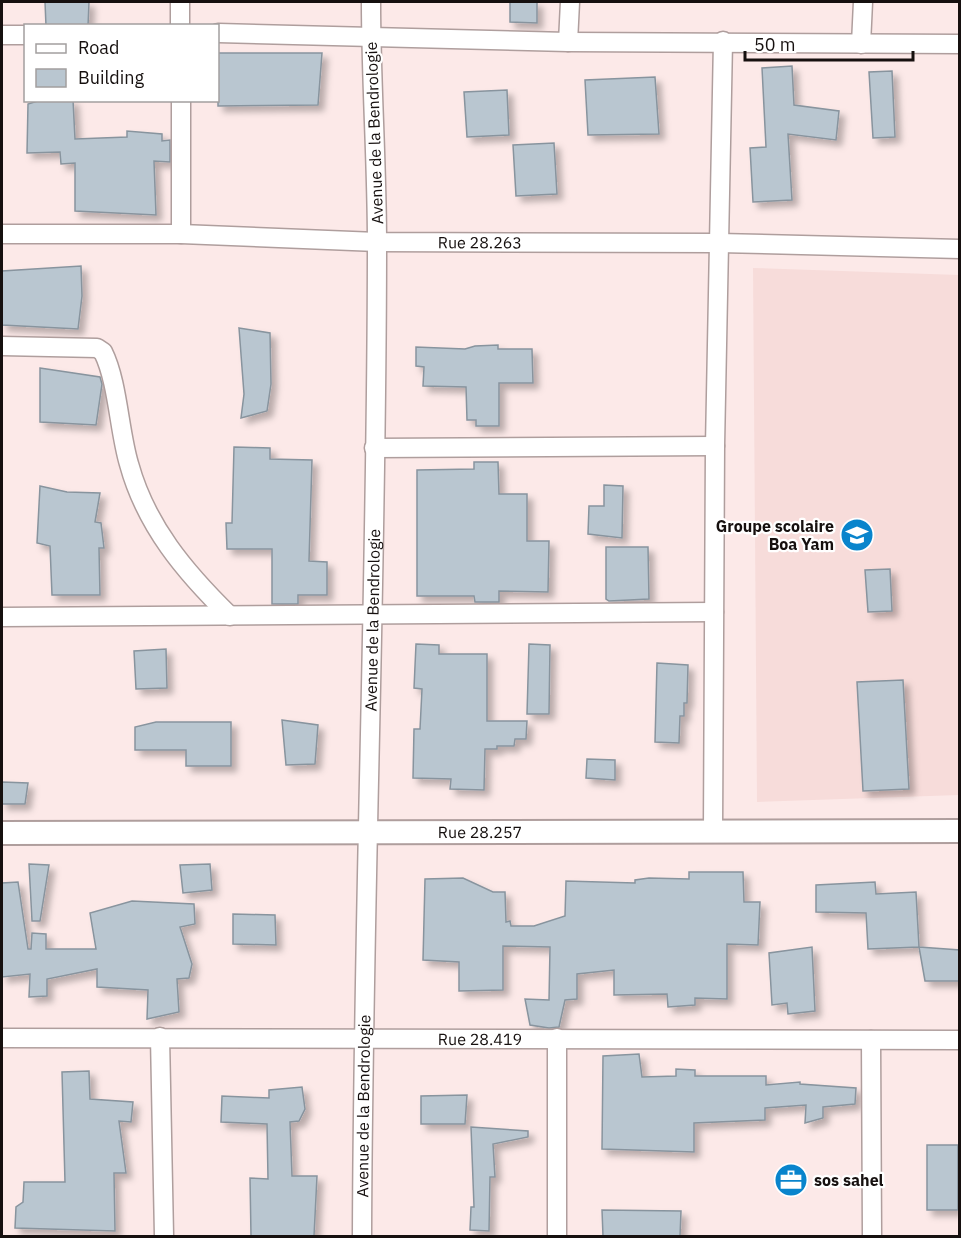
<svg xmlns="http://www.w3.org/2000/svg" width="961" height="1238" font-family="'IBM Plex Sans',sans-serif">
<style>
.built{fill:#f7dcda}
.building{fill:#b9c6d0;stroke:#88949e;stroke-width:1.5;filter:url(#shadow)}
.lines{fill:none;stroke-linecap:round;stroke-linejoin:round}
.minor-casing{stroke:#af9e9d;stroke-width:21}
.tertiary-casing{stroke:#af9e9d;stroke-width:26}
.minor{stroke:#fff;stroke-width:18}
.tertiary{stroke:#fff;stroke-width:22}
.labels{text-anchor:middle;stroke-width:4.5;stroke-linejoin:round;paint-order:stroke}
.street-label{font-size:16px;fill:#16100f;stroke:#fff}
.poi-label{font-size:16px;font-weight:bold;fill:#16100f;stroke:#fff;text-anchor:end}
</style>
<defs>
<filter id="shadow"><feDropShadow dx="5.5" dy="5.5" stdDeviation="3" flood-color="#0004"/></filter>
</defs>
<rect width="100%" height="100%" fill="#fce9e8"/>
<path class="built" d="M753,268L959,275V795L757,802Z"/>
<path class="building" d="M45,2H89L88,26H46Z
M510,2H537V23L510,22Z
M218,53H322L318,105L218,106Z
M792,66L794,105L839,111L836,140L788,134L792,200L753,202L750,148L766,147L762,68Z
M892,71L895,137L873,138L869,72Z
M655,77L659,134L588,135L585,80Z
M507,90L509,135L467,137L464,92Z
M41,100H73L75,139L127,137V131L162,134V141L170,140V162L154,161L156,215L75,211V163L61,164L60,152L27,153L28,104Z
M554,143L557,194L516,196L513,145Z
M81,266L82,296L78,329L2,325V271Z
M239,328L270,333L271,384L267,411L241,418L244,394Z
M498,345V349H532L533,383H499V426H476V420H467L466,387L423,386L424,367L416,366V347L465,349L475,346Z
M40,368L100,377L102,384L96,425L40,422Z
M234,447L270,448V459L312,460L309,561L327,562V595H298V604H272V549H227L226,523H232Z
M474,462H498L499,494H527V541H549L548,592L499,591V602H475L474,596H417V470L474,469Z
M604,485L623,486L622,538L588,534L589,506H604Z
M40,486L67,492L100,493L95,522L101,523L104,548H99L100,595H52L50,546L37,543Z
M606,547H648L649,599L609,601L606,599Z
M890,569L892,611L868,612L865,570Z
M416,644L439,645V654H487V721H527L526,739H515L514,746H497V749H485L484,790L450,789L451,779L413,778L414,729H420L422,689L414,688Z
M529,644L550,645L549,714H527Z
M166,649L167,688L136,689L134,651Z
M657,663L688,665L687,703H684V716H680L679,743L655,742Z
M903,680L909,789L863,791L857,682Z
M282,720L318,725L315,764L286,765Z
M156,722H231V766H186V750H135V727Z
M587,759L615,760V780L586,778Z
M2,782L28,783L25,804H2Z
M29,864L49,865L40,921H32Z
M210,864L212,890L183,893L180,865Z
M689,872H743L744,902H760L758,945L727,944V999L695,998V1005L668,1007L667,994L614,995V970L577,974V999L565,1000L559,1027L549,1028L530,1025L525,999L549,1000L550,947L503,946V990L459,991V962L423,960L425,879L463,878L493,892H505L506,922L510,921L511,926H534L565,916L566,881L635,883V880L649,878L689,879Z
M18,882L28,949H31L32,933L46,934V949H96L90,913L132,901L194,904L195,924L180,927L192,964L189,978L177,979L179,1012L147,1019L148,990L97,987V969L47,979V996L29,997L30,974L2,977V883Z
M875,882L876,894L916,892L919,947L868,949L866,913L816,912V885Z
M233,914L275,915L276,945L233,944Z
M812,947L815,1011L788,1014L787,1003L772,1005L769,953Z
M919,947L960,950V981H925Z
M639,1054L642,1077L676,1076V1069L695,1070V1076H766V1085L800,1082V1084L856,1088L855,1104L823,1107V1118L805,1123L806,1105L765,1108V1120L694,1123V1152L602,1149L603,1056Z
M89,1071L90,1099L133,1102L131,1122L119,1121L126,1173H114L115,1231L15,1228L16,1207L23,1202L24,1182H65L62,1072Z
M302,1087L305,1109L299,1121L290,1122L292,1176H317L314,1236H251L250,1178L268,1179L267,1124L221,1122L222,1096L269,1098V1090Z
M467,1095L465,1124H421V1096Z
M471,1127L528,1131V1137L493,1144L495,1177H490L489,1231L470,1230L471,1207H474Z
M927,1145H958V1210H927Z
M602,1210L681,1211L680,1236H603Z"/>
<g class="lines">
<g class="minor-casing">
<g id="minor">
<path d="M180,2V26"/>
<path d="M218,33L568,42L960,44"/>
<path d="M2,35H26"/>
<path d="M568,42L570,2"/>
<path d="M861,44L863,2"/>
<path d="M181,100V234"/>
<path id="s1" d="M2,234H181L377,242L719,243L960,249"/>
<path d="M2,346L97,348L103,352C118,382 119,431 129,464C146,526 185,572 230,616"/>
<path d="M374,448L715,446"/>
<path d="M2,617L714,612"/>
<path d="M713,830L715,446L723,41"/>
<path d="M160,1037L164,1236"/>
<path id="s2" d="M2,1038L960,1040"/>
<path d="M557,1038V1236"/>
<path d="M871,1040L872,1236"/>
<path id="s3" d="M362,1236C363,905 377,575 377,244C377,163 371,82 371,2"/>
</g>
</g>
<g class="tertiary-casing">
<g id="tertiary">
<path id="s4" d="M2,833L960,831"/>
</g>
</g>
<use href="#minor" class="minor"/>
<use href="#tertiary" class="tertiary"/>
</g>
<defs>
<g id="school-disc" transform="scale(1.725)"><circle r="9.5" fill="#0984cc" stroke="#fff"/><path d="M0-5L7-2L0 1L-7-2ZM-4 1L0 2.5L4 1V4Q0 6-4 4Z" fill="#fff"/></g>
<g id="office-disc" transform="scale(1.725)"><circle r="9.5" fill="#0984cc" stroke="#fff"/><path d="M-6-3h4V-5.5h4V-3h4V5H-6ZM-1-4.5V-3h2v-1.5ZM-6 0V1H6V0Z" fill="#fff"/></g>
</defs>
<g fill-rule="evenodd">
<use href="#school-disc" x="857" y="535"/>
<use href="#office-disc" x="791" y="1180"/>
</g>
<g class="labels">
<g class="street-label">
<text transform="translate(374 133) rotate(-92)" y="6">Avenue de la Bendrologie</text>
<text dy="6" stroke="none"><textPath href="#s1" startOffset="478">Rue 28.263</textPath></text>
<text dy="6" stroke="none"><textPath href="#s3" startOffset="616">Avenue de la Bendrologie</textPath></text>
<text dy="6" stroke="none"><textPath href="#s4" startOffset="478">Rue 28.257</textPath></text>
<text dy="6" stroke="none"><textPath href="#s2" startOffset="478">Rue 28.419</textPath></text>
<text dy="6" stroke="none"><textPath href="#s3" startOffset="130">Avenue de la Bendrologie</textPath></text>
</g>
<g class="poi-label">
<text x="834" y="532">Groupe scolaire<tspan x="834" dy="18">Boa Yam</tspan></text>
<text x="814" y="1186" text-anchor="start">sos sahel</text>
</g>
</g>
<rect width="961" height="1238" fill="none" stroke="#16100f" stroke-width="6"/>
<rect x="24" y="24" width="195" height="78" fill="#ffffff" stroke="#a29f9f" stroke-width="1.5"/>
<rect x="36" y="44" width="30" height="9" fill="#ffffff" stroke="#a29f9f" stroke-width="1.5"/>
<text x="78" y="54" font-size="18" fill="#16100f">Road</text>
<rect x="36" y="69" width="30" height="18" fill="#b9c6d0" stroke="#a29f9f" stroke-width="1.5"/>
<text x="78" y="84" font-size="18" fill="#16100f">Building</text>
<path d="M745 51v9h168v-9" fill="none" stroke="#16100f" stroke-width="3"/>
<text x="754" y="51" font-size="18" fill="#16100f" stroke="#ffffff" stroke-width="4.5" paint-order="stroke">50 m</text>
</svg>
